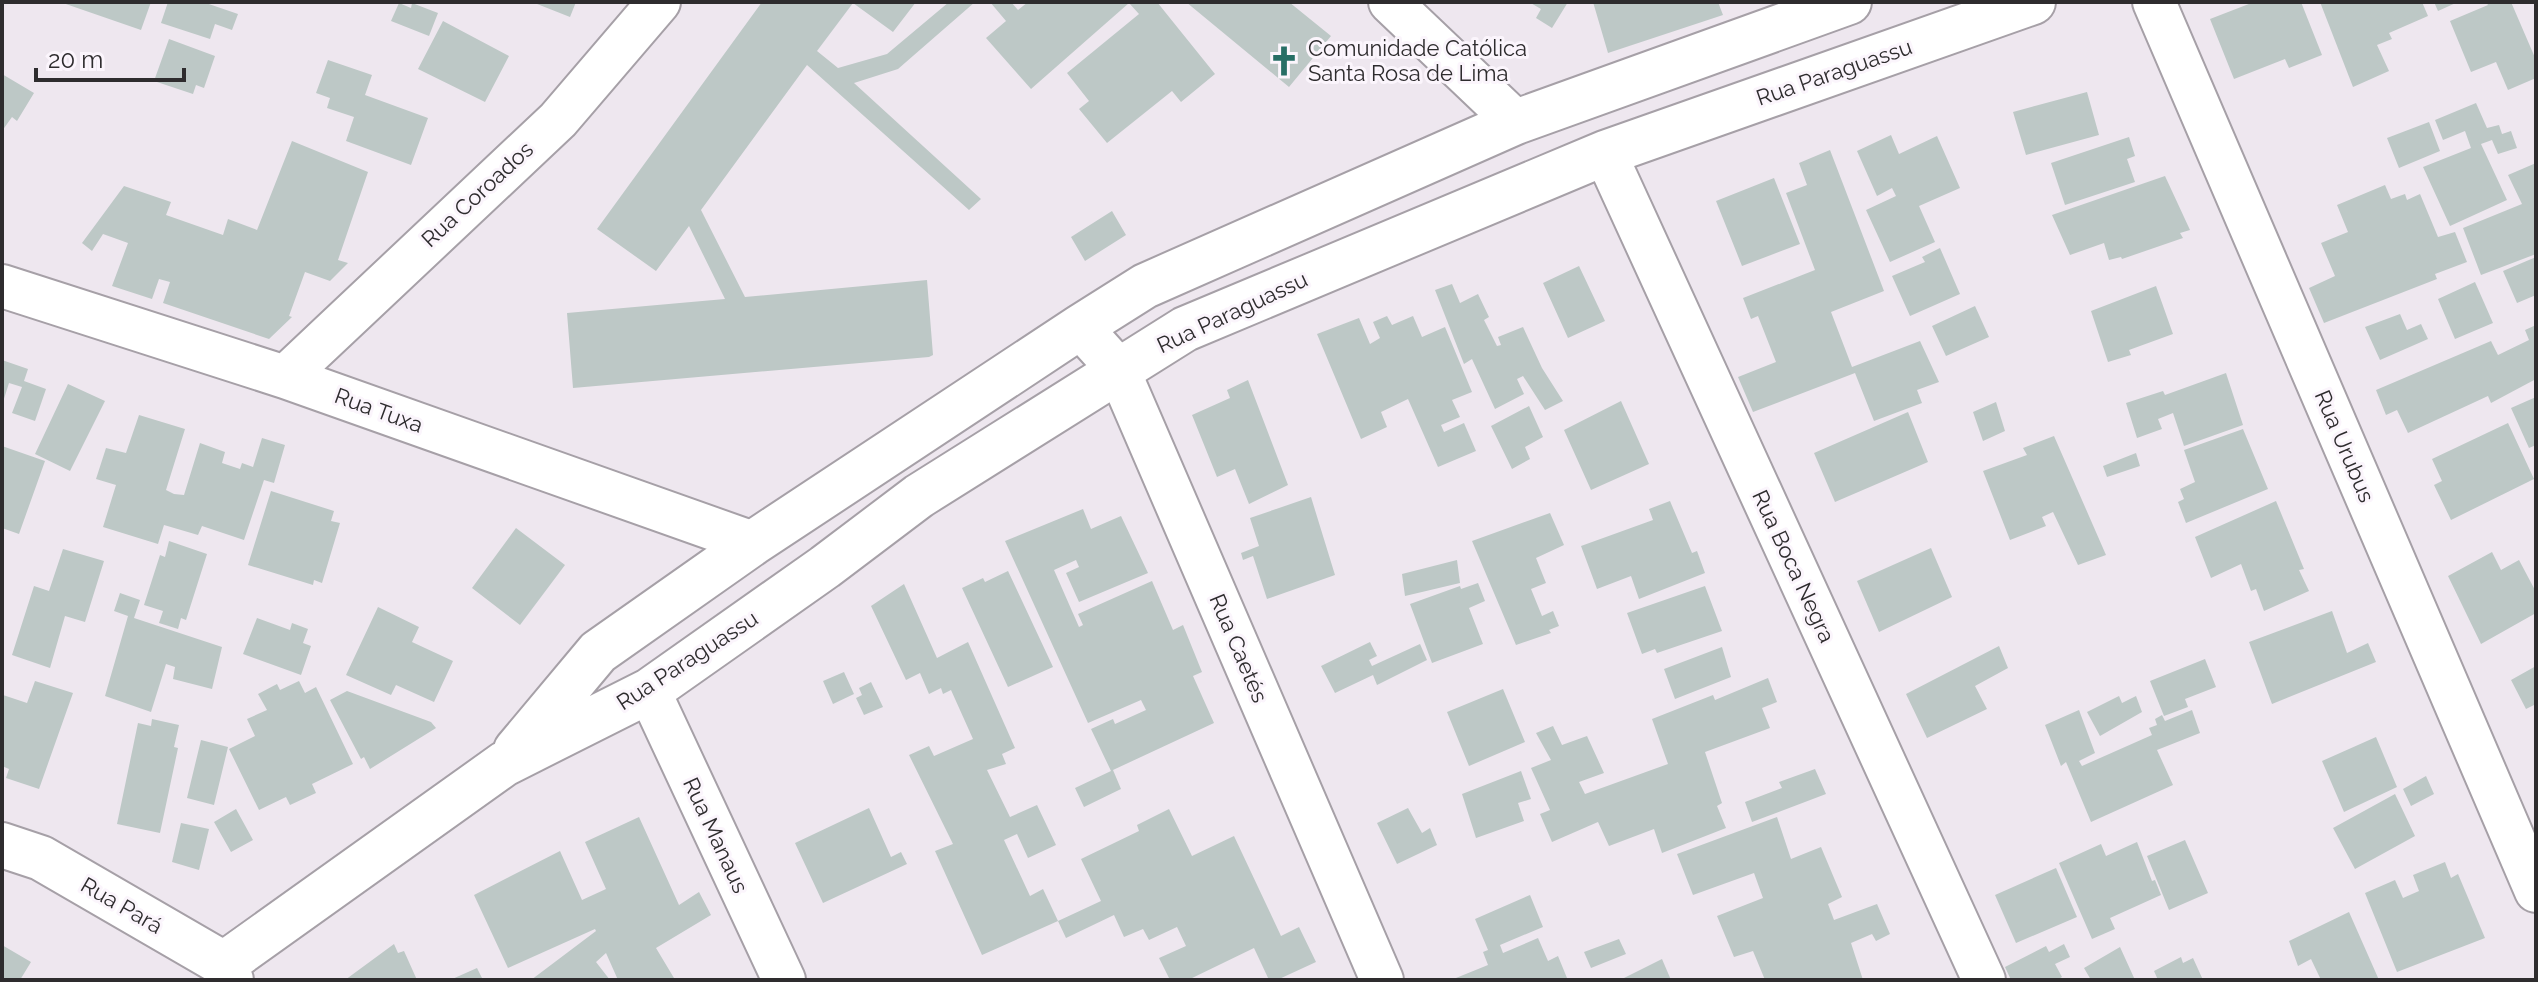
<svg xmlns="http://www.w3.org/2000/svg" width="2538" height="982" font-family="Raleway,sans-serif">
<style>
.building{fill:#bdc8c6}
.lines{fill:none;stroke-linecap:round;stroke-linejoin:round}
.street-casing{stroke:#a6a0a7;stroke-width:46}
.secondary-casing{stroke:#a6a0a7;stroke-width:48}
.street{stroke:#fff;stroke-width:42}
.secondary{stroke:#fff;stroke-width:44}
.labels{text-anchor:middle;stroke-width:6;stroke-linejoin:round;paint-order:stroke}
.poi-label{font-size:22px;fill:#2e2c2e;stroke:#fbf5fc;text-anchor:start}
.street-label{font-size:22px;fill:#2e2c2e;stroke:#fbf5fc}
</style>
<rect width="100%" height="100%" fill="#eee7ef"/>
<path class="building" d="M60,2H151L141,30Z
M168,2H203L238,14L232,30L215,24L210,39L161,23Z
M532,2H576L570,17Z
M762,2H916L893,32L853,3L817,51L838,68L887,54L949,2H975L898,69L854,83L981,199L969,210L807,65L701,210L745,297L927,280L933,355L929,357L573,388L567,313L725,299L689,226L656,271L597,229Z
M990,2H1011L1018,10L1028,2H1157L1215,74L1181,102L1172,91L1107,143L1079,109L1089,101L1067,73L1139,14L1129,3L1031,89L986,38L1006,21Z
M1186,2H1289L1331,36L1289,87Z
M1529,2H1568L1552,28L1536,18L1541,9Z
M1593,2H1718L1723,15L1608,53Z
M2254,2H2301L2322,55L2289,68L2285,59L2234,79L2210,19Z
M2320,2H2422L2428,16L2389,33L2392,39L2377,45L2389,71L2353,87Z
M2434,2H2458L2438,11Z
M2486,2H2511L2536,60V78L2508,90L2496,62L2471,72L2450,21L2488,5Z
M399,3L411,8L412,3L438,13L429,36L391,21Z
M443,21L509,56L485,102L418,69Z
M169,39L215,56L204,88L196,85L193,94L154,81Z
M328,60L372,75L365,95L428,118L411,165L346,141L354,117L327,108L330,98L316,93Z
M2,74L34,93L17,121L12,117L2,131Z
M2087,92L2099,135L2026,155L2013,112Z
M2476,103L2487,128L2499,125L2502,134L2511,131L2517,148L2498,154L2492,140L2481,144L2507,200L2450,226L2423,167L2471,148L2465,131L2443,140L2435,120Z
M2429,122L2440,151L2399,168L2387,138Z
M1891,135L1899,154L1937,136L1960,188L1919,206L1935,242L1890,262L1866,210L1896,196L1892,188L1877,196L1857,151Z
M2129,137L2135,156L2127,159L2135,182L2065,205L2051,163Z
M292,141L368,172L338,260L348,263L330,281L305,272L289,316L292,317L269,339L163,303L170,282L159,279L152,299L112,286L128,243L103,234L92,251L82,243L124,186L171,202L166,215L223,235L228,219L257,230Z
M1830,150L1884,291L1831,312L1852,367L1920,341L1939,382L1917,390L1922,403L1874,421L1855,373L1753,412L1738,377L1776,362L1758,316L1751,319L1743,298L1815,270L1786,193L1807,185L1799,163Z
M2536,163V254L2481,275L2463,228L2522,204L2508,175Z
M2165,176L2190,230L2180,233L2183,238L2122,259L2121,257L2109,260L2104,243L2070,255L2052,215Z
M1774,178L1800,244L1742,266L1716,201Z
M2385,185L2391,199L2405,194L2407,200L2420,194L2438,237L2455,232L2467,262L2435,274L2437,279L2324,323L2309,288L2335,276L2321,243L2348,232L2337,205Z
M1112,211L1126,235L1085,261L1071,237Z
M1940,248L1960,294L1910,316L1892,276L1925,262L1922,257Z
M2536,257V295L2517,303L2503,271Z
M1579,266L1605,321L1568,338L1543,283Z
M2475,282L2493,323L2455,339L2438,299Z
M1452,284L1460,303L1478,294L1489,317L1484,320L1497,346L1501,345L1498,337L1523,327L1542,368L1563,401L1545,410L1523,376L1517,379L1524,394L1495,409L1472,359L1464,364L1435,290Z
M2156,286L2173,334L2129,350L2131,355L2108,362L2091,311Z
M1975,306L1989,337L1946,356L1932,326Z
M2400,314L2407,330L2421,324L2428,339L2380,360L2365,327Z
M1387,316L1392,325L1413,316L1422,337L1445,327L1472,392L1452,400L1460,417L1441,425L1444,432L1464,423L1476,451L1438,467L1408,399L1381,412L1387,427L1361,439L1317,334L1359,318L1370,344L1380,338L1373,322Z
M2536,325V379L2491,403L2488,396L2408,433L2397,410L2386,415L2376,390L2491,341L2498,355L2529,340L2525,330Z
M2,360L28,369L24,381L46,389L35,421L12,413L22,387L9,383L2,405Z
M2226,373L2243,425L2184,446L2173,413L2158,419L2162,429L2137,438L2126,403L2163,391L2165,395Z
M1248,380L1288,485L1249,504L1235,469L1217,477L1192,415L1230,398L1227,390Z
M68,384L105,401L70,471L35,454Z
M2536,397V445L2529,448L2511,408Z
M1621,401L1649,464L1591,490L1564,430Z
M1996,402L2005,431L1983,441L1973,412Z
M1529,406L1543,437L1525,447L1530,459L1512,469L1491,426Z
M1908,412L1928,462L1835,502L1814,453Z
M139,415L185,429L166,490L174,494L184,495L200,443L225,452L222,463L240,469L242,463L253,467L262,438L285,445L274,483L264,480L244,540L202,526L198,535L164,525L158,544L103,527L116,485L96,479L106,448L126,453Z
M2508,423L2534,479L2451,520L2434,485L2442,481L2432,459Z
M2243,429L2268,489L2186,523L2178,502L2184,499L2180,489L2195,482L2184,450Z
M2054,436L2106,555L2078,565L2053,512L2042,517L2046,526L2010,540L1983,471L2027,455L2023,448Z
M2,446L45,461L19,534L2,528Z
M2136,453L2140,466L2107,477L2103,466Z
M271,491L334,511L331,521L340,523L322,583L314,580L313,585L248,565Z
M1311,497L1335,575L1267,599L1253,556L1243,560L1241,553L1259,546L1250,518Z
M1670,501L1692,553L1697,551L1705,573L1639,599L1631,576L1597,589L1581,546L1653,520L1649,509Z
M2276,501L2304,569L2299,570L2309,591L2264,611L2256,589L2251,591L2241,564L2211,578L2195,537Z
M1083,509L1091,529L1121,516L1148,573L1079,602L1066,573L1079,567L1076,560L1054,570L1079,627L1083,625L1078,614L1152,581L1173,630L1183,625L1202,672L1193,676L1214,723L1113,770L1121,789L1084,807L1075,788L1111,771L1091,729L1113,719L1115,724L1146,710L1141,700L1088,723L1005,541Z
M1550,513L1564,545L1536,558L1546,583L1531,589L1542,616L1553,611L1559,626L1549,630L1551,633L1516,645L1472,541Z
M516,528L565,565L520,625L472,588Z
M169,541L207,554L186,620L181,618L178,629L159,623L163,611L144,605L160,555L165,557Z
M1931,548L1952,597L1879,632L1857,581Z
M63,549L104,561L85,622L65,616L50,668L12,655L34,586L49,591Z
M2492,552L2501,570L2519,560L2536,592V613L2481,644L2448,576Z
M1457,560L1460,583L1405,596L1402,574Z
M1008,571L1053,667L1008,687L962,588L983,578L985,582Z
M1478,583L1485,601L1469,608L1483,644L1432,663L1410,604L1460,586L1461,589Z
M904,584L937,658L968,642L1015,748L1002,754L1006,764L987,770L1010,817L1037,805L1056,845L1028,858L1017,834L1004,840L1030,896L1043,889L1058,921L982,955L935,851L953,844L909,755L929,746L934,756L973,739L951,690L943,694L941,688L929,694L920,673L906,680L871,606Z
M1705,586L1722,631L1657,653L1655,649L1642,654L1627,613Z
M120,593L140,600L134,618L222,647L212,689L173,679L175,667L166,664L151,712L105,696L128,616L114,611Z
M378,607L419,627L412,642L453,661L434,702L396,685L391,695L346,675Z
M2332,611L2347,653L2368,643L2376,662L2272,704L2249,642Z
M257,618L290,630L292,623L308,629L303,643L311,646L301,675L243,654Z
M1370,642L1377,656L1369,660L1372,666L1420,644L1427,660L1377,685L1373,675L1335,693L1321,666Z
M1999,646L2008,668L1975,686L1987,709L1927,738L1906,694Z
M1722,647L1731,677L1675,699L1664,669Z
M2205,659L2216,687L2185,699L2188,707L2164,716L2150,681Z
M2536,666V704L2526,709L2511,680Z
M844,672L854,694L833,704L823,681Z
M1768,678L1777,702L1762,708L1770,728L1705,752L1722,803L1717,806L1726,828L1662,853L1654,829L1609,846L1598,822L1552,842L1540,814L1550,810L1531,768L1551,760L1536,733L1553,726L1562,745L1587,736L1604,773L1579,782L1585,794L1668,764L1652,719L1713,695L1715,700Z
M35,681L73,693L39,789L6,778L9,769L2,766L3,695L27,703Z
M299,681L305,693L316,687L353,764L312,784L316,793L290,805L286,797L259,810L229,749L255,736L247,719L267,710L258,694L277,684L280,690Z
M871,682L883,707L864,715L856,698L862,695L859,688Z
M1503,689L1525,742L1469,766L1447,712Z
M347,691L431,722L436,728L370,769L364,757L361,759L330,700Z
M2119,696L2122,703L2136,696L2142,712L2100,736L2087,712Z
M2079,710L2095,753L2079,761L2082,766L2152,735L2149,728L2157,725L2155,719L2162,715L2165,721L2192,710L2200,733L2157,750L2173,785L2091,822L2066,762L2061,766L2045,725Z
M152,719L179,725L174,747L178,748L160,833L117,824L138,723L151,726Z
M2376,737L2397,787L2344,812L2322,761Z
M201,740L228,747L214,805L187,798Z
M1815,769L1826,794L1752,822L1745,802L1782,788L1779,782Z
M1521,771L1531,799L1518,803L1524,821L1476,838L1462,794Z
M2426,776L2434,794L2411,806L2403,789Z
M2395,794L2415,836L2355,869L2333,828Z
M869,808L891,857L901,852L907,864L823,903L795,843Z
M1408,808L1422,833L1430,828L1437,845L1397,864L1377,823Z
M236,809L253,840L231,852L214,822Z
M1169,809L1192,856L1234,836L1281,936L1299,927L1316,962L1277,980H1269L1254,948L1188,980H1170L1159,958L1186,946L1177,927L1149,940L1143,929L1124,937L1114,915L1066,938L1058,921L1101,901L1081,859L1139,831L1137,825Z
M639,817L679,905L699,892L711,915L656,948L674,978L618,980L606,953L596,962L610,980H531L596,931L595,929L508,968L474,895L560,851L582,900L606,889L585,842Z
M1777,817L1791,859L1821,847L1842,897L1828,904L1834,920L1877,904L1890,934L1876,941L1872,934L1851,943L1863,980H1765L1753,951L1734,957L1717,916L1763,898L1754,873L1693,895L1677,854Z
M181,823L209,829L199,870L172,862Z
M2185,840L2208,893L2169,910L2147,856Z
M2137,842L2152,881L2155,880L2161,895L2110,918L2115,929L2092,939L2059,863L2101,844L2106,856Z
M2445,862L2451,878L2458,874L2485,938L2397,972L2365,893L2395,880L2403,898L2419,891L2413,875Z
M2056,868L2077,917L2016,943L1995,895Z
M1530,895L1543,927L1500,945L1503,953L1538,938L1548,961L1558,956L1567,978L1451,980L1488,965L1483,952L1488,950L1475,919Z
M2349,912L2379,980H2321L2311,959L2298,966L2289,941Z
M1619,939L1626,954L1591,968L1584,952Z
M394,944L398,953L404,951L417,980H345Z
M2064,944L2070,957L2055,964L2062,977L2057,980H2011L2005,967L2046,946L2049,952Z
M2,945L31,962L20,980H2Z
M2120,947L2135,980H2091L2084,968Z
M2181,957L2183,963L2193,958L2203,980H2158L2154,971Z
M1662,959L1671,980H1620Z
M477,968L483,980H450Z"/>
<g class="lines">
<g class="street-casing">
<path id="street" d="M1390,2L1516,122
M2154,2L2536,891
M1605,153L1984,980
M2,286L285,377L753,543
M1080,327L1118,369L1382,980
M285,377L558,120L659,2
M649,691L784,980"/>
</g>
<g class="secondary-casing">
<path id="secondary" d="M516,750L598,652L753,543L1080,327L1145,286L1516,122L1849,2
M2,845L41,858L224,964L231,980
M224,964L504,764L649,691L825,567L919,496L1185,329L1605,153L2033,2"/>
</g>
<use href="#street" class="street"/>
<use href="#secondary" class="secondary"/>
</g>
<defs>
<g id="church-bare" transform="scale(2.4)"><path d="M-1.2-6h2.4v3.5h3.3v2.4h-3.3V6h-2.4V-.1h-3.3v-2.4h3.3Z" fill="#276e65" stroke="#fbf5fc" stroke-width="2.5" paint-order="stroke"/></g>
</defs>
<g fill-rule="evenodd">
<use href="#church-bare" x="1284" y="61"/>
</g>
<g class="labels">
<g class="poi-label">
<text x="1308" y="56">Comunidade Católica<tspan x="1308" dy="25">Santa Rosa de Lima</tspan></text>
</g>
<g class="street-label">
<text transform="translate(1834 72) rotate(-19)" y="8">Rua Paraguassu</text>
<text transform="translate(477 194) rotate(-43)" y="8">Rua Coroados</text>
<text transform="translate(1232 312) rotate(-25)" y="8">Rua Paraguassu</text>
<text transform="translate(379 410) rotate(20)" y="8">Rua Tuxa</text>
<text transform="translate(2345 446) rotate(67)" y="8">Rua Urubus</text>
<text transform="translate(1794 566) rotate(65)" y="8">Rua Boca Negra</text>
<text transform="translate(1239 648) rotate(67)" y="8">Rua Caetés</text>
<text transform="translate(687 660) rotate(-33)" y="8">Rua Paraguassu</text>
<text transform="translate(716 835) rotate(65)" y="8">Rua Manaus</text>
<text transform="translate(122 905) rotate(30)" y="8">Rua Pará</text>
</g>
</g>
<rect width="2538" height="982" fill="none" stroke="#2e2c2e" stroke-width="8"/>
<path d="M36 68v12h148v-12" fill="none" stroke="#2e2c2e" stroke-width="4"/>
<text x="48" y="68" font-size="24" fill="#2e2c2e" stroke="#fbf5fc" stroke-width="6" paint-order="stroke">20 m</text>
</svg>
